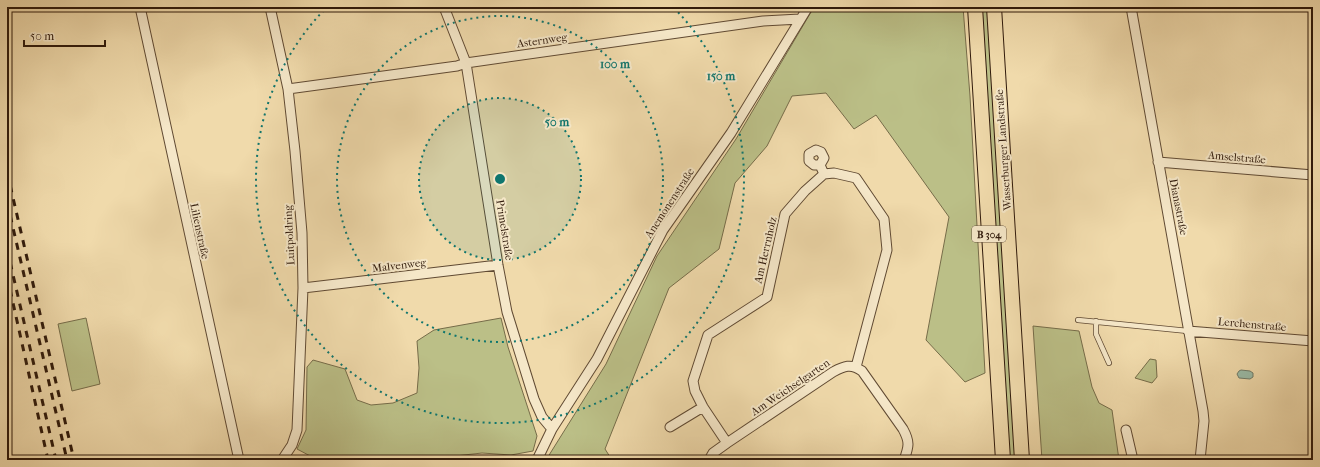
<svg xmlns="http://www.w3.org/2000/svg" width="1320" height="467" font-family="'IM FELL French Canon',serif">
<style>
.green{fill:#bbbf87;stroke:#766c49}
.water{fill:#9abba7;stroke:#707b69}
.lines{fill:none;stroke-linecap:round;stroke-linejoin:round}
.service-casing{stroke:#604a33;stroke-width:6}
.minor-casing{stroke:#604a33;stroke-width:11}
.primary-casing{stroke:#301a0b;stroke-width:16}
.service{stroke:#f5e7c8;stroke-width:4.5}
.minor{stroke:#f5e7c8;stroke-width:9}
.primary{stroke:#f0daab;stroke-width:14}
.rail{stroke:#301a0b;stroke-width:3;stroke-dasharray:7 7;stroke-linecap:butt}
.ring{fill:none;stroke:#0f766e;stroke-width:2;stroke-dasharray:2 4}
.labels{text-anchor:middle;stroke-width:4;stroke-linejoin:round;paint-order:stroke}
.shield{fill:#f5e7c8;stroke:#6b5844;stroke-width:1}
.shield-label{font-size:10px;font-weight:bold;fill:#301a0b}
.street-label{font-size:11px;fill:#301a0b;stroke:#f5e7c8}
.centre{fill:#0f766e;stroke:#f5e7c8;stroke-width:2}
.ring-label{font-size:12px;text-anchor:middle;font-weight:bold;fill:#0f766e;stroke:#f5e7c8;stroke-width:4;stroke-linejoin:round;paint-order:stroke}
</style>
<rect width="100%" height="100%" fill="#f0daab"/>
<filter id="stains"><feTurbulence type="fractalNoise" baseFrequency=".005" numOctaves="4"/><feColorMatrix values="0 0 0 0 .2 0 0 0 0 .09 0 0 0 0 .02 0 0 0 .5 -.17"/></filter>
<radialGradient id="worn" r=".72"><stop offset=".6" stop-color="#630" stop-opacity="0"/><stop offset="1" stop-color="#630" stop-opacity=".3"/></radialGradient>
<path class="green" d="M814,7H963L970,96L985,373L965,382L926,340L949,217L876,115L854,129L826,93L792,96L767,146L735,183L719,249L669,288L605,449L612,460H546L606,364L657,256L736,139Z
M980,7H989L1019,460H1009Z
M86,318L100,384L72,391L58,324Z
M501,318L508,347L537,436L533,451L511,455L482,453L437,458L436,460H365V457L343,460L314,458L297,449L306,430L307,367L313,360L345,369L357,400L371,405L393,403L417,393L419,368L417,341L434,330Z
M1033,326L1079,331L1092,387L1099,403L1112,410L1119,460H1042Z
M1150,359L1156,360L1157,377L1152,383L1135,378Z"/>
<path class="water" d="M1241,370L1250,371L1253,373V377L1250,379L1239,378L1237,374L1239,371Z"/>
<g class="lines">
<g class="service-casing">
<path id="service" d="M1078,320L1188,331
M1096,321V334L1109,363"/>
</g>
<g class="minor-casing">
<path id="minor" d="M140,7L239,460
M270,7L288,89L295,151L302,233L303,288L297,430L292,445L282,460
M444,7L466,63L498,265L507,312L534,399L542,417L552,429
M1131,7L1203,411L1204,421L1200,460
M288,89L457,66L466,63L763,21L800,19
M1158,162L1313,175
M820,165H814L809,161V154L816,150L821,152L824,158L820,165L824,174
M303,288L498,265
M1188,331L1313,341
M670,427L703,407
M1126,430L1133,460
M727,443L703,407L695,391L693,381L708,335L767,297L785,214L805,191L824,174L834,173L856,178L884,219L887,250L856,367
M537,460L552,429L597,359L663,230L731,133L808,7
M709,460L713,453L727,443L833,372C844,366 851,363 862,371L903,429C910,442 909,446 904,460"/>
</g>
<g class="primary-casing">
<path id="primary" d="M975,7L1003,460
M994,7L1022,460"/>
</g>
<use href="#service" class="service"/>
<use href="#minor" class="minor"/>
<use href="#primary" class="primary"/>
<path class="rail" d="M7,172L74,460
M7,202L67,460
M7,249L56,460
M7,276L48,460"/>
</g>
<circle cx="500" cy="179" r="81" fill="#0f766e" fill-opacity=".12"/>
<g class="ring">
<circle cx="500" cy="179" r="81"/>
<circle cx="500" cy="179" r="163"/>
<path d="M674 8A244 244 0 1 1 326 8"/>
</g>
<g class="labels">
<rect class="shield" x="972" y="226" width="34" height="16" rx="3"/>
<g class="shield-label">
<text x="989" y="238">B 304</text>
</g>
<g class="street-label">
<text transform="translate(542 40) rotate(-8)" y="4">Asternweg</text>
<text transform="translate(1003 150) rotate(-94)" y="4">Wasserburger Landstraße</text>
<text transform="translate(1237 157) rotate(5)" y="4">Amselstraße</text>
<text transform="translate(669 203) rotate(-57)" y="4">Anemonenstraße</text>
<text transform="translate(1179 207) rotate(79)" y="4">Dianastraße</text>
<text transform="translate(505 230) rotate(81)" y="4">Primelstraße</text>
<text transform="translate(200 231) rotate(78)" y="4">Lilienstraße</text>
<text transform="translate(289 235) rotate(-93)" y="4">Luitpoldring</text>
<text transform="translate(765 250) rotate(-77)" y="4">Am Herrnholz</text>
<text transform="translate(399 265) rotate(-7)" y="4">Malvenweg</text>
<text transform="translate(1252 324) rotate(5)" y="4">Lerchenstraße</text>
<text transform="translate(790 387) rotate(-34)" y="4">Am Weichselgarten</text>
</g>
</g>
<circle cx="500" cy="179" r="6" class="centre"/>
<g class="ring-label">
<text x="615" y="68">100 m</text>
<text x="721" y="80">150 m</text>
<text x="557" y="126">50 m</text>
</g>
<rect width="1320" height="467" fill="none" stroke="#f0daab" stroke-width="24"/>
<rect x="8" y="8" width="1304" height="451" fill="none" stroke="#301a0b" stroke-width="2"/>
<rect x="12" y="12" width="1296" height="443" fill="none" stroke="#301a0b"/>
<path d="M24 40v6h81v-6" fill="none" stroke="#301a0b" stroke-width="2"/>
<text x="30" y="40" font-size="12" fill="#301a0b" stroke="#f5e7c8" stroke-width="3" paint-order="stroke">50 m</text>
<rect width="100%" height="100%" filter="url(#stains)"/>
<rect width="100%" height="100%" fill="url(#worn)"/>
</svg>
